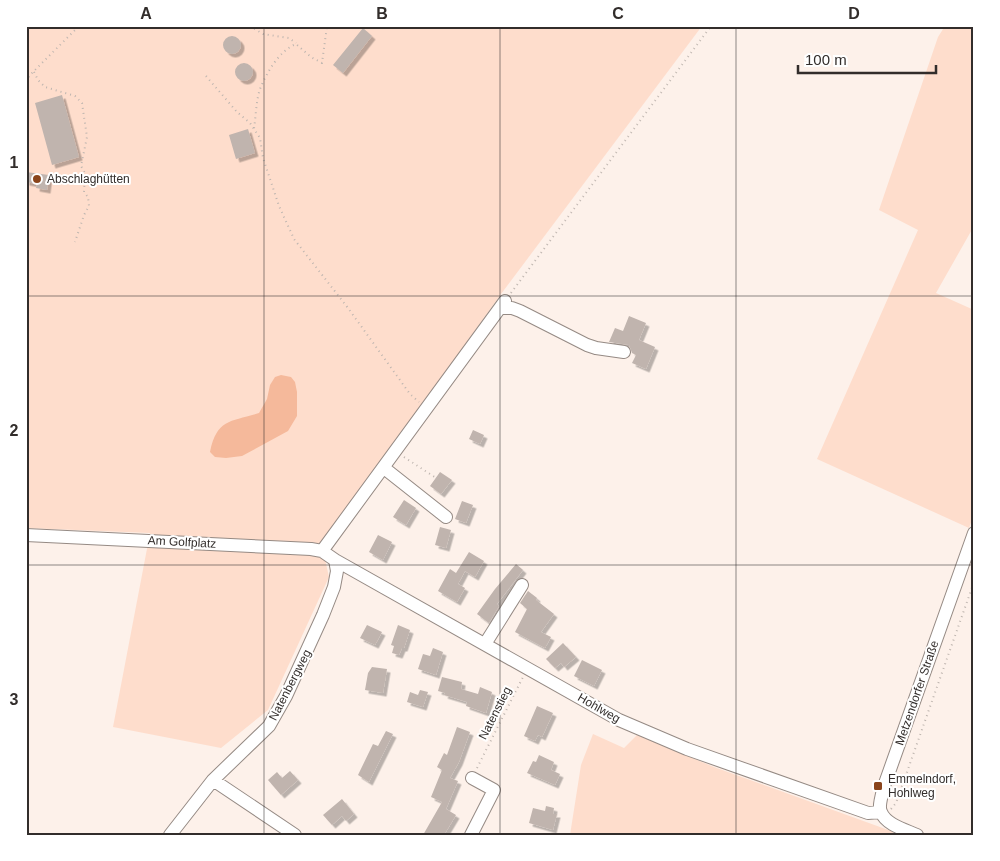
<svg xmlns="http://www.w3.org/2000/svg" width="1000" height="861" font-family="Helvetica,sans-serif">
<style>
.green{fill:#feddcc}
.water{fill:#f5b99b}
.building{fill:#c0b4ae;filter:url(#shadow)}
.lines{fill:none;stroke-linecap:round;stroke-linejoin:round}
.minor-casing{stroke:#958a84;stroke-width:14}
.path{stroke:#beb5af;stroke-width:2;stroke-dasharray:1 4;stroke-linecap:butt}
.minor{stroke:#fff;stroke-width:12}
.grid{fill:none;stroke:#322d2b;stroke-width:1;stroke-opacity:0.55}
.poi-dot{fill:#8a451c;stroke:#fff;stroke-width:2}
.labels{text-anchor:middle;stroke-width:4;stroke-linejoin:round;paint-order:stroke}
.poi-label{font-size:12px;fill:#322d2b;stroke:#fff;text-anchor:start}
.street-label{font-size:12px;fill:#322d2b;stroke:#fff}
.neatline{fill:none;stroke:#322d2b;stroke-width:2}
.grid-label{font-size:16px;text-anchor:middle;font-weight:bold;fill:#322d2b}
</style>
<defs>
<filter id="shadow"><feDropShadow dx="3.5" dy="3.5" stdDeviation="0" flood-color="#0004"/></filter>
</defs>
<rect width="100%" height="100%" fill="#fdf1ea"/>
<path class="green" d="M26,26H702L501,294L322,546L329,577L268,710L221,748L113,727L150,533L26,528Z
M945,26H974V226L936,293L974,310V514L969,528L817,459L918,230L879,210L938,37Z
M593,734L624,748L637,735L714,767L891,831L896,835H570L581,765Z"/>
<path class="water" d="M281,375L291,377L295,382L297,392V416L288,431L242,456L226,458L215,457L210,452C217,418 231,422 259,413L267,399L270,385L275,377Z"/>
<path class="building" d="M363,28L372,36L343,73L333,65Z
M223 45a9 9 0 1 1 18 0a9 9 0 1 1-18 0Z
M235 72a9 9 0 1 1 18 0a9 9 0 1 1-18 0Z
M62,95L79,157L52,165L35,103Z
M248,129L255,153L236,159L229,135Z
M26,172L49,175L47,190L36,188L37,184L26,182Z
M629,316L646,323L639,340L655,347L646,369L632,363L636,355L632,353L629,345L609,342L615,328L623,331Z
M473,430L484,435L480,444L469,439Z
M440,472L452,480L441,494L430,486Z
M404,500L416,508L406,525L393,517Z
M462,501L473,505L466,523L455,519Z
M440,527L451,530L446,548L435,545Z
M378,535L392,542L383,560L369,552Z
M469,552L484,561L475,577L465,571L458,584L465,588L457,602L438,591L450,569L456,573Z
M516,564L523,570L497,604L499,606L489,623L477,614L495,589Z
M528,591L537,598L536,600L554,614L541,632L551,637L545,648L515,632L527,609L520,603Z
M367,625L382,632L375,645L360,638Z
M398,625L410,630L404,648H402L399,655L392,653L394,646L391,645Z
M563,643L576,657L564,667L561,663L555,668L546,659Z
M433,648L443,652L436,675L418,669L423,654L430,656Z
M582,660L602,670L594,686L574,676Z
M372,667L387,669L383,693L365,690L368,673Z
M442,677L462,682L461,689L478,694L480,687L492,692L486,713L466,706L467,702L444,695L445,693L438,691Z
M420,690L428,692L423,707L407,702L410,692L418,695Z
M537,706L553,713L542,737L538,735L535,741L524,736Z
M457,727L470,732L459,762L450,778L458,781L446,809L456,815L444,835H423L442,802L431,797L442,770L437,767L444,753L447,755Z
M386,731L393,734L369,782L358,775L373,744L378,746Z
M539,755L554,762L551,770L560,774L555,785L527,773L533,761L536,762Z
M290,771L298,780L281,795L268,780L277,772L282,778Z
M342,799L354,814L346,821L342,816L332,825L323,815Z
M546,806L554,808L553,814H557L553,830L529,823L533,808L545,811Z"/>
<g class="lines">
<g class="minor-casing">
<path id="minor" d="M501,308H512L520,311L587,345L596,348L624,352
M384,468L446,517
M26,535L311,549L322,551L335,560L619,720L687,749L868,813L880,812
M322,551L505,301
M485,644L522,585
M213,780L295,835
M170,835L213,780L269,726L286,696L323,615L334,587L337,571L335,560
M471,835L494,790L472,778
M917,835C906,830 886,825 881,812C878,806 882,796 883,789L974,533"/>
</g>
<path class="path" d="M250,26L263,34L289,38L296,43
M34,72L38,80L45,87L75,96L82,103L87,137L81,166L85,173L84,192L88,197L89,206L84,215L75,242
M206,76L237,112L250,123L260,138L263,158L279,206L294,239L348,308L410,394L419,402
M26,92L29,76L79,26
M254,128C256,116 256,101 260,89C267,72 279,51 296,44L311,57L322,63L327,26
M26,143V157
M511,293L711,26
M404,457L436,478
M477,768L523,677
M891,809L896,803L901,789L974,582"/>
<use href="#minor" class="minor"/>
</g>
<path class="grid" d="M264,26V835M500,26V835M736,26V835M26,296H974M26,565H974"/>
<g class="poi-dot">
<circle cx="37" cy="179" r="5"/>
<rect x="873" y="781" width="10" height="10" rx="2.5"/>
</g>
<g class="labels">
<g class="poi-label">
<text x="47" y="183">Abschlaghütten</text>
<text x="888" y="783">Emmelndorf,<tspan x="888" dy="14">Hohlweg</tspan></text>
</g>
<g class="street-label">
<text transform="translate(182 542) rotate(3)" y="4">Am Golfplatz</text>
<text transform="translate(290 685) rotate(-63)" y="4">Natenbergweg</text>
<text transform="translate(917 693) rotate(-71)" y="4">Metzendorfer Straße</text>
<text transform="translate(599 708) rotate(30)" y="4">Hohlweg</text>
<text transform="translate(495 713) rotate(-63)" y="4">Natenstieg</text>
</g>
</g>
<rect width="1000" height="861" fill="none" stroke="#ffffff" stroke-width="55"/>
<path d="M798 65v8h138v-8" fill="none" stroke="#322d2b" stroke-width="2.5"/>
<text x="805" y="65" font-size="15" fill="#322d2b" stroke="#ffffff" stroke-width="4" paint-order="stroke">100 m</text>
<rect x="28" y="28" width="944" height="806" class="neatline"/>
<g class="grid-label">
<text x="146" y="19">A</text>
<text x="382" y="19">B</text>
<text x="618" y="19">C</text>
<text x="854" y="19">D</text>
<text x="14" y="168">1</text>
<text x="14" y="436">2</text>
<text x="14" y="705">3</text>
</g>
</svg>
